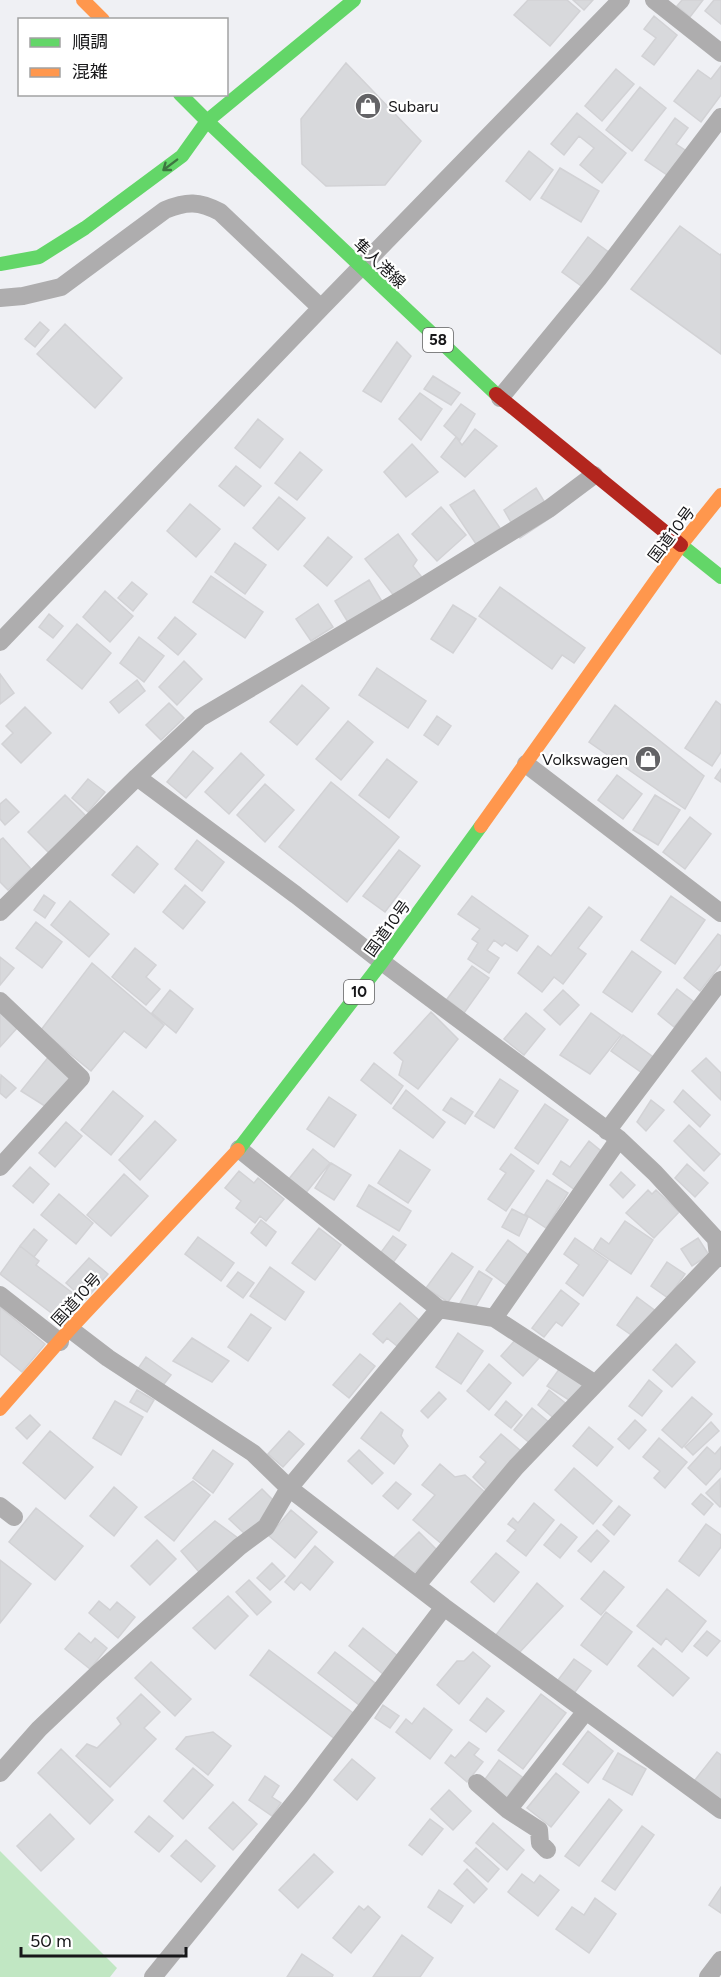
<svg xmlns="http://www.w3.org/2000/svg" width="721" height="1977" font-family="Figtree,'Noto Sans JP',sans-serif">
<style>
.green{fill:#c1e7c3}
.building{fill:#d8d9dc;stroke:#d2d2d5;stroke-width:1.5}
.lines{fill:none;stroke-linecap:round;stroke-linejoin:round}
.street{stroke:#aeadae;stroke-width:18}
.fast{stroke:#63d668;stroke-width:14}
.slow{stroke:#ff974d;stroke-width:14}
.jam{stroke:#b3261e;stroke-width:14}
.oneway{stroke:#3d7640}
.labels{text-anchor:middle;stroke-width:4.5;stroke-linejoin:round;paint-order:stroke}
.shield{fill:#fff;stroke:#5d5d5e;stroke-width:1.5}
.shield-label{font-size:15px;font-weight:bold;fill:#171719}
.poi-label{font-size:16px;fill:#171719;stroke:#fff;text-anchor:start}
.street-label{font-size:16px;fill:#171719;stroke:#fff}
</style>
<rect width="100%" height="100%" fill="#eff0f4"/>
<path class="green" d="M0,1851L117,1968L110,1977H0Z"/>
<path class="building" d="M528,0H567L580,11L550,46L514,15Z
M573,0H593L584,10Z
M682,0H703L690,17L677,6Z
M714,0H721V24L705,11Z
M654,16L677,35L654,65L642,56L656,38L644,29Z
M346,63L421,141L385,185L326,186L302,164L301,119Z
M721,66V95L701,122L674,101L698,70L711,79Z
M616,69L634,84L602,121L585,106Z
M640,87L666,108L632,151L606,130Z
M577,113L626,153L602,183L580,165L594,148L579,136L564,155L551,144Z
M675,118L688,128L676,144L691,154L673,179L645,160Z
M529,151L553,170L530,200L506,181Z
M560,168L599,191L581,222L541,198Z
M680,226L720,255L721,254V354L631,289Z
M588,237L610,253L584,288L562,272Z
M40,322L49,330L35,347L25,339Z
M65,324L122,378L95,408L37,354Z
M397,342L411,356L381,402L363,391Z
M433,376L460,393L451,405L424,389Z
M420,393L442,409L421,440L399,419Z
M461,404L475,414L460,440L444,426Z
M258,419L283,439L260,468L235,448Z
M475,429L497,446L465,477L441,457L456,437L462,445Z
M412,444L438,472L406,497L384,472Z
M300,452L322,470L297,500L275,483Z
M236,466L261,486L244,506L219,486Z
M536,488L553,516L520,538L504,510Z
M474,490L500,528L476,544L450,505Z
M279,497L305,518L278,550L253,528Z
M190,504L220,529L196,557L167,531Z
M441,507L466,535L437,561L412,534Z
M398,534L417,560L413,566L428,585L402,606L365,559Z
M328,537L352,557L327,586L304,566Z
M235,543L266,565L245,594L215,572Z
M211,576L263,612L245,638L193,602Z
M369,580L386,608L352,629L335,601Z
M132,582L147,594L133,611L118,598Z
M500,587L585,648L574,663L562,655L552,669L479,616Z
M105,591L133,616L110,642L83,617Z
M318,604L333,627L311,641L296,619Z
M453,605L476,619L453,653L431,639Z
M49,614L63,626L53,638L39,627Z
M175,617L196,634L178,655L158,638Z
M77,624L111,653L82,689L47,660Z
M139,637L164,656L144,682L120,663Z
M184,661L202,679L177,705L159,687Z
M377,668L426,701L408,728L359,695Z
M0,674L14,693L0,704Z
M137,680L145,691L119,713L110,702Z
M302,685L329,708L297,745L270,722Z
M716,701L721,705V752L712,766L685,748Z
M169,703L184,718L161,740L146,725Z
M615,705L704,776L685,809L589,742Z
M25,707L51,733L21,763L2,744L13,733L6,726Z
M437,716L451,726L438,745L424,735Z
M348,721L373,742L341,780L316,759Z
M193,751L213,768L186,798L167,782Z
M241,753L264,775L229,814L205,792Z
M387,759L417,782L389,818L359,795Z
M721,769V782L715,778Z
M617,775L642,794L623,819L598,800Z
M88,779L105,792L88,812L72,798Z
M331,782L399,837L347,902L279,847Z
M265,784L294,810L265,842L237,815Z
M65,795L86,816L49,853L28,832Z
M655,795L680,810L658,845L633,830Z
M6,799L19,812L5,825L0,819V804Z
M690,817L711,834L685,869L663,852Z
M3,838L31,869L8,890L0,882V840Z
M197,840L224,862L202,891L175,869Z
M137,846L158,864L134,893L112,875Z
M399,850L420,866L385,912L363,896Z
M185,885L205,902L183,929L163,912Z
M44,895L55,903L45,918L34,910Z
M472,896L528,936L517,951L505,943L502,946L494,940L487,950L499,958L489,973L468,959L478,943L472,939L480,929L458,914Z
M671,896L705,920L675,964L641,940Z
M70,901L109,934L89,957L51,925Z
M589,907L602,917L578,948L586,954L563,984L554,977L542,992L518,973L538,946L551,956Z
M36,922L62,942L42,968L16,948Z
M718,934L721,936V964L700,991L684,978Z
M135,948L156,965L146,977L160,989L146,1005L112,977Z
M632,951L661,972L632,1012L603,992Z
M0,957L14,968L0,985Z
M92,963L164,1025L146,1048L124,1031L91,1071L41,1030Z
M472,966L489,978L464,1013L447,999Z
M677,989L694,1002L674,1027L658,1014Z
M170,990L193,1009L176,1033L152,1013Z
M563,990L579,1005L560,1025L544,1010Z
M0,1011L18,1027L0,1047Z
M431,1012L458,1039L418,1089L399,1075L403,1061L394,1053Z
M526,1013L545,1029L524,1055L504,1039Z
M591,1013L621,1035L590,1074L560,1055Z
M623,1035L656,1059L645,1075L611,1051Z
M50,1055L75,1077L48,1108L21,1091Z
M706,1058L721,1073V1100L692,1071Z
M374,1063L403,1086L391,1104L361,1080Z
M1,1075L16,1088L6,1098L0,1093Z
M500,1079L518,1091L494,1128L475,1116Z
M406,1090L445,1122L433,1138L393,1108Z
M683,1090L710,1115L700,1127L674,1102Z
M113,1091L143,1116L111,1155L81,1130Z
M329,1097L356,1115L334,1147L307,1129Z
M451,1098L473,1112L465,1124L443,1110Z
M651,1100L664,1110L646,1131L637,1122Z
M545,1104L568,1120L538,1164L515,1148Z
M155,1121L176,1140L140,1180L119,1160Z
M66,1122L82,1136L55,1167L39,1153Z
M689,1125L720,1154L704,1171L674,1141Z
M589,1141L606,1155L579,1193L553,1174L561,1161L570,1167Z
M313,1149L330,1163L305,1194L288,1180Z
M400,1150L430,1170L408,1203L378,1183Z
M511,1154L534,1171L506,1211L488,1199L506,1173L500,1169Z
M331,1163L351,1175L334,1200L315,1188Z
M687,1164L708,1183L695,1197L675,1178Z
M30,1167L49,1184L33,1203L13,1186Z
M239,1171L254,1183L258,1178L284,1199L266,1221L260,1216L255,1223L236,1208L241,1201L225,1188Z
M621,1172L635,1185L623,1198L610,1185Z
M124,1174L148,1196L111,1236L87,1215Z
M547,1180L568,1193L546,1228L525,1214Z
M369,1185L411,1211L399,1231L357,1206Z
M648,1190L652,1194L656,1190L679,1212L654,1238L626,1213Z
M59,1194L93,1223L76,1244L41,1215Z
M512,1209L528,1217L519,1236L502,1227Z
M261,1220L276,1232L266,1246L251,1233Z
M625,1221L653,1240L631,1274L594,1249L601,1238L609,1244Z
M319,1228L341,1245L315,1280L292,1263Z
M34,1229L47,1240L34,1257L20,1246Z
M393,1236L406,1245L392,1264L379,1255Z
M198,1237L234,1263L221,1281L185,1254Z
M575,1238L608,1261L583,1296L566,1283L579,1265L564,1254Z
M698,1238L709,1255L692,1266L681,1249Z
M508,1240L531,1257L509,1287L486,1270Z
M20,1246L39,1261L36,1265L75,1295L58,1318L0,1274Z
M452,1253L473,1267L448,1302L426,1288Z
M89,1258L108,1274L85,1300L66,1283Z
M667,1262L685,1274L668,1298L651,1286Z
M270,1267L304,1292L285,1320L250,1296Z
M479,1271L492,1279L473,1311L460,1303Z
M238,1272L254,1283L243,1298L227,1286Z
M561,1290L579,1304L562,1326L556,1322L544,1337L532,1328Z
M637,1297L657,1312L637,1339L617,1325Z
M400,1303L419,1320L397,1346L387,1338L383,1343L373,1334Z
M0,1307L45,1344L22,1372L0,1354Z
M251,1314L271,1328L248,1361L228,1347Z
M458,1333L483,1351L461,1384L436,1367Z
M192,1338L229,1361L212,1382L173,1361Z
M517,1338L539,1358L523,1376L501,1356Z
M676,1344L695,1362L672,1387L653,1370Z
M360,1354L375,1366L349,1398L333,1385Z
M146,1357L171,1375L161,1388L137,1370Z
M489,1364L511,1383L489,1410L467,1391Z
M560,1368L583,1385L572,1402L547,1386Z
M649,1380L662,1391L642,1416L629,1406Z
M137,1390L154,1400L147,1412L130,1402Z
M549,1390L568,1405L556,1420L538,1405Z
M439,1392L446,1399L428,1418L421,1411Z
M692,1397L712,1414L682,1448L662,1430Z
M115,1401L143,1417L121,1455L93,1438Z
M506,1401L522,1415L511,1428L495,1415Z
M532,1408L550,1423L532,1445L514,1430Z
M381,1412L403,1430L401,1436L408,1446L394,1464L361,1438Z
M30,1415L40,1425L27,1439L16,1428Z
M635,1420L646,1430L629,1449L618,1439Z
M711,1422L719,1431L693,1455L685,1447Z
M589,1427L613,1447L597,1466L573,1446Z
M50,1431L93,1467L65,1499L23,1463Z
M289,1431L304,1444L283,1467L268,1454Z
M501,1434L521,1451L486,1490L473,1477L486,1462L480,1457Z
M659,1438L687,1462L665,1488L654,1478L660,1471L643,1457Z
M707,1447L715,1454L721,1447V1468L706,1485L688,1468Z
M213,1450L233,1464L213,1493L193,1478Z
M359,1450L383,1473L372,1484L348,1461Z
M440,1464L455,1477L465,1475L486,1493L443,1545L413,1520L435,1495L422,1485Z
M574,1468L612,1501L593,1524L555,1490Z
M720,1479L721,1506L720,1507L706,1493Z
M193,1481L210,1495L174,1541L145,1517Z
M396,1482L411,1494L398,1509L383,1496Z
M114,1487L137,1507L114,1536L90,1516Z
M262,1489L278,1505L247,1536L229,1519Z
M701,1494L713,1504L704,1515L692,1504Z
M534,1503L554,1520L526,1556L507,1541L516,1530L508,1524L513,1518L518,1523Z
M619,1506L630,1515L614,1535L603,1525Z
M36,1508L83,1546L55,1580L9,1542Z
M291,1510L317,1532L295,1558L269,1536Z
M215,1521L238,1538L199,1572L181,1551Z
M561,1524L577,1537L560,1558L544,1545Z
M706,1524L721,1535V1547L699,1576L679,1561Z
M597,1530L609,1541L591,1562L578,1551Z
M419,1532L437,1550L412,1575L394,1557Z
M157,1540L176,1559L150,1585L131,1566Z
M315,1546L333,1562L310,1590L301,1582L294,1590L285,1582Z
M496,1553L519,1572L494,1602L471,1582Z
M0,1560L31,1584L0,1623Z
M272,1563L285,1576L270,1590L257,1578Z
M604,1571L624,1587L601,1615L581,1599Z
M249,1580L271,1602L257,1615L236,1592Z
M537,1583L563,1606L518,1654L495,1636Z
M667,1589L706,1621L682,1652L666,1638L661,1645L637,1626Z
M228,1596L248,1616L215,1649L193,1628Z
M99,1601L110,1610L117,1602L135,1617L118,1638L89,1613Z
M606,1612L632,1632L607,1665L581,1645Z
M363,1628L398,1656L383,1674L349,1646Z
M707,1631L720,1641L707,1656L694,1646Z
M79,1633L91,1643L95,1638L107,1648L90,1669L65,1649Z
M653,1648L689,1678L673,1696L638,1666Z
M269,1650L357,1716L339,1742L250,1675Z
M335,1652L375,1683L359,1705L318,1673Z
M473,1652L490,1666L459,1704L437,1685L457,1661H464Z
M574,1659L591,1671L575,1692L558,1680Z
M151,1662L191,1699L175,1716L135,1678Z
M141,1694L160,1712L144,1728L156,1739L110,1787L76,1756L87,1744L97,1748L121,1724L117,1718Z
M541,1694L566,1713L523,1769L498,1750Z
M487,1698L504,1711L486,1732L470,1720Z
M383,1705L399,1716L390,1728L375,1718Z
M424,1708L452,1730L430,1759L396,1732L406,1719L412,1724Z
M588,1731L613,1751L588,1783L563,1764Z
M213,1732L231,1746L208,1775L176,1749L186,1737Z
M469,1742L479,1749L474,1755L483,1762L467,1782L445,1763L451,1755L455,1758Z
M61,1749L113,1800L90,1824L38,1773Z
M717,1752L721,1755V1801L695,1780Z
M618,1753L646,1769L632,1795L603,1779Z
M352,1759L375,1778L357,1800L334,1780Z
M499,1760L522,1777L506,1799L483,1782Z
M193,1768L213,1785L183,1819L164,1801Z
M556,1773L579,1792L551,1827L527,1808Z
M265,1776L279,1786L272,1797L281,1803L272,1816L249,1800Z
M449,1790L471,1811L453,1830L431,1809Z
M609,1799L622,1810L579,1866L565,1856Z
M233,1802L257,1824L233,1850L209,1828Z
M50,1814L74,1839L41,1871L17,1846Z
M149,1816L173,1836L159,1852L135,1832Z
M430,1819L443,1829L422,1855L409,1845Z
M493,1823L524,1850L507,1870L476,1843Z
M642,1826L654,1835L615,1890L602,1881Z
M186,1840L215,1866L201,1882L171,1856Z
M476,1848L499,1869L488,1882L464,1861Z
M314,1854L333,1872L298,1908L279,1890Z
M467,1869L487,1889L474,1903L454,1884Z
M522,1874L534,1883L540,1875L559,1890L538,1916L508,1892Z
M721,1887V1913L709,1905Z
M439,1890L463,1906L451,1923L428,1907Z
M595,1898L616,1914L589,1953L556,1929L572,1907L584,1915Z
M359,1906L364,1910L368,1906L380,1917L351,1953L333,1938Z
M402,1935L433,1958L420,1977H373Z
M302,1954L333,1975L332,1977H287Z"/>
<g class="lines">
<path class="street" d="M654,0L721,53
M0,298L23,296L61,287L165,210C187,201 199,201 220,212L321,308
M500,398L598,279L721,117
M0,642L321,308L621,0
M526,764L721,913
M137,777L296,895L382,962L619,1139L655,1173L716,1239L718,1256L721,1258
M0,912L137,777L200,718L407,596L550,508L594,475
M0,1001L81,1078L0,1167
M607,1131L721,980
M239,1149L439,1309
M0,1295L60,1342
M494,1318L594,1383
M70,1329L108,1358L253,1453L289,1488L444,1607L721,1810
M0,1506L14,1517
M417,1585L516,1467L718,1256
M0,1773L39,1729L97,1674L239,1547L266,1527L289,1488L439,1309L494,1318L619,1139
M477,1783L508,1810L539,1830L540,1843L547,1850
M508,1810L586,1711
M153,1977L300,1796L444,1607
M708,1977L721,1960"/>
<path class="fast" d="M354,0L207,121L496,394
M180,94L207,121
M0,264L39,257L85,228L182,156L207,121
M681,545L721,577
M238,1150L382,962L481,826"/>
<path class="slow" d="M83,0L103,20
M481,826L681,545L721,495
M0,1409L70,1329L238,1150"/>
<path class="jam" d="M496,394L681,545"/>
</g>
<defs><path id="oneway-shaft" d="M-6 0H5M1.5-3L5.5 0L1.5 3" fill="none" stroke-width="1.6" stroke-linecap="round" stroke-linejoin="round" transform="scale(1.5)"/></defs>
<use class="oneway" href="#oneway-shaft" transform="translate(170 165) rotate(143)"/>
<defs>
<g id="shop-disc" transform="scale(1.35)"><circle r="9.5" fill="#636366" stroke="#fff"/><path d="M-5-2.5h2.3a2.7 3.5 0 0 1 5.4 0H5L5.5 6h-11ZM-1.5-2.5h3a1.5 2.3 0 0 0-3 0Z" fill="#fff"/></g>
</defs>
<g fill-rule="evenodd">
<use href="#shop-disc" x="368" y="106"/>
<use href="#shop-disc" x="648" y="759"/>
</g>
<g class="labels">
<g class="shield">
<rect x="423" y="328" width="30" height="24" rx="4.5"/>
<rect x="344" y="980" width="30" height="24" rx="4.5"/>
</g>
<g class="shield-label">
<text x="438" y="345">58</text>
<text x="359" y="997">10</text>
</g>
<g class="poi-label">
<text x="388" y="112">Subaru</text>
<text x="628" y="765" text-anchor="end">Volkswagen</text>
</g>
<g class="street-label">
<text transform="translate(380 263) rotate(43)" y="6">隼人港線</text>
<text transform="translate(671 534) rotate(-53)" y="6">国道10号</text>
<text transform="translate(387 928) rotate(-54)" y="6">国道10号</text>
<text transform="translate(76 1299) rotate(-48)" y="6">国道10号</text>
</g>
</g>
<rect x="18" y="18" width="210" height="78" fill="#ffffff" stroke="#a2a2a3" stroke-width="1.5"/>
<rect x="30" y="38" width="30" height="9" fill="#63d668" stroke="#a2a2a3" stroke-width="1.5"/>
<text x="72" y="48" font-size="18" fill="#171719">順調</text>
<rect x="30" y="68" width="30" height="9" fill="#ff974d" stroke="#a2a2a3" stroke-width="1.5"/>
<text x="72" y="78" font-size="18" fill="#171719">混雑</text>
<path d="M21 1947v9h165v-9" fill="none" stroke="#171719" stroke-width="3"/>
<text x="30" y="1947" font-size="18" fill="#171719" stroke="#ffffff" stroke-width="4.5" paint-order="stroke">50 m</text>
</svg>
